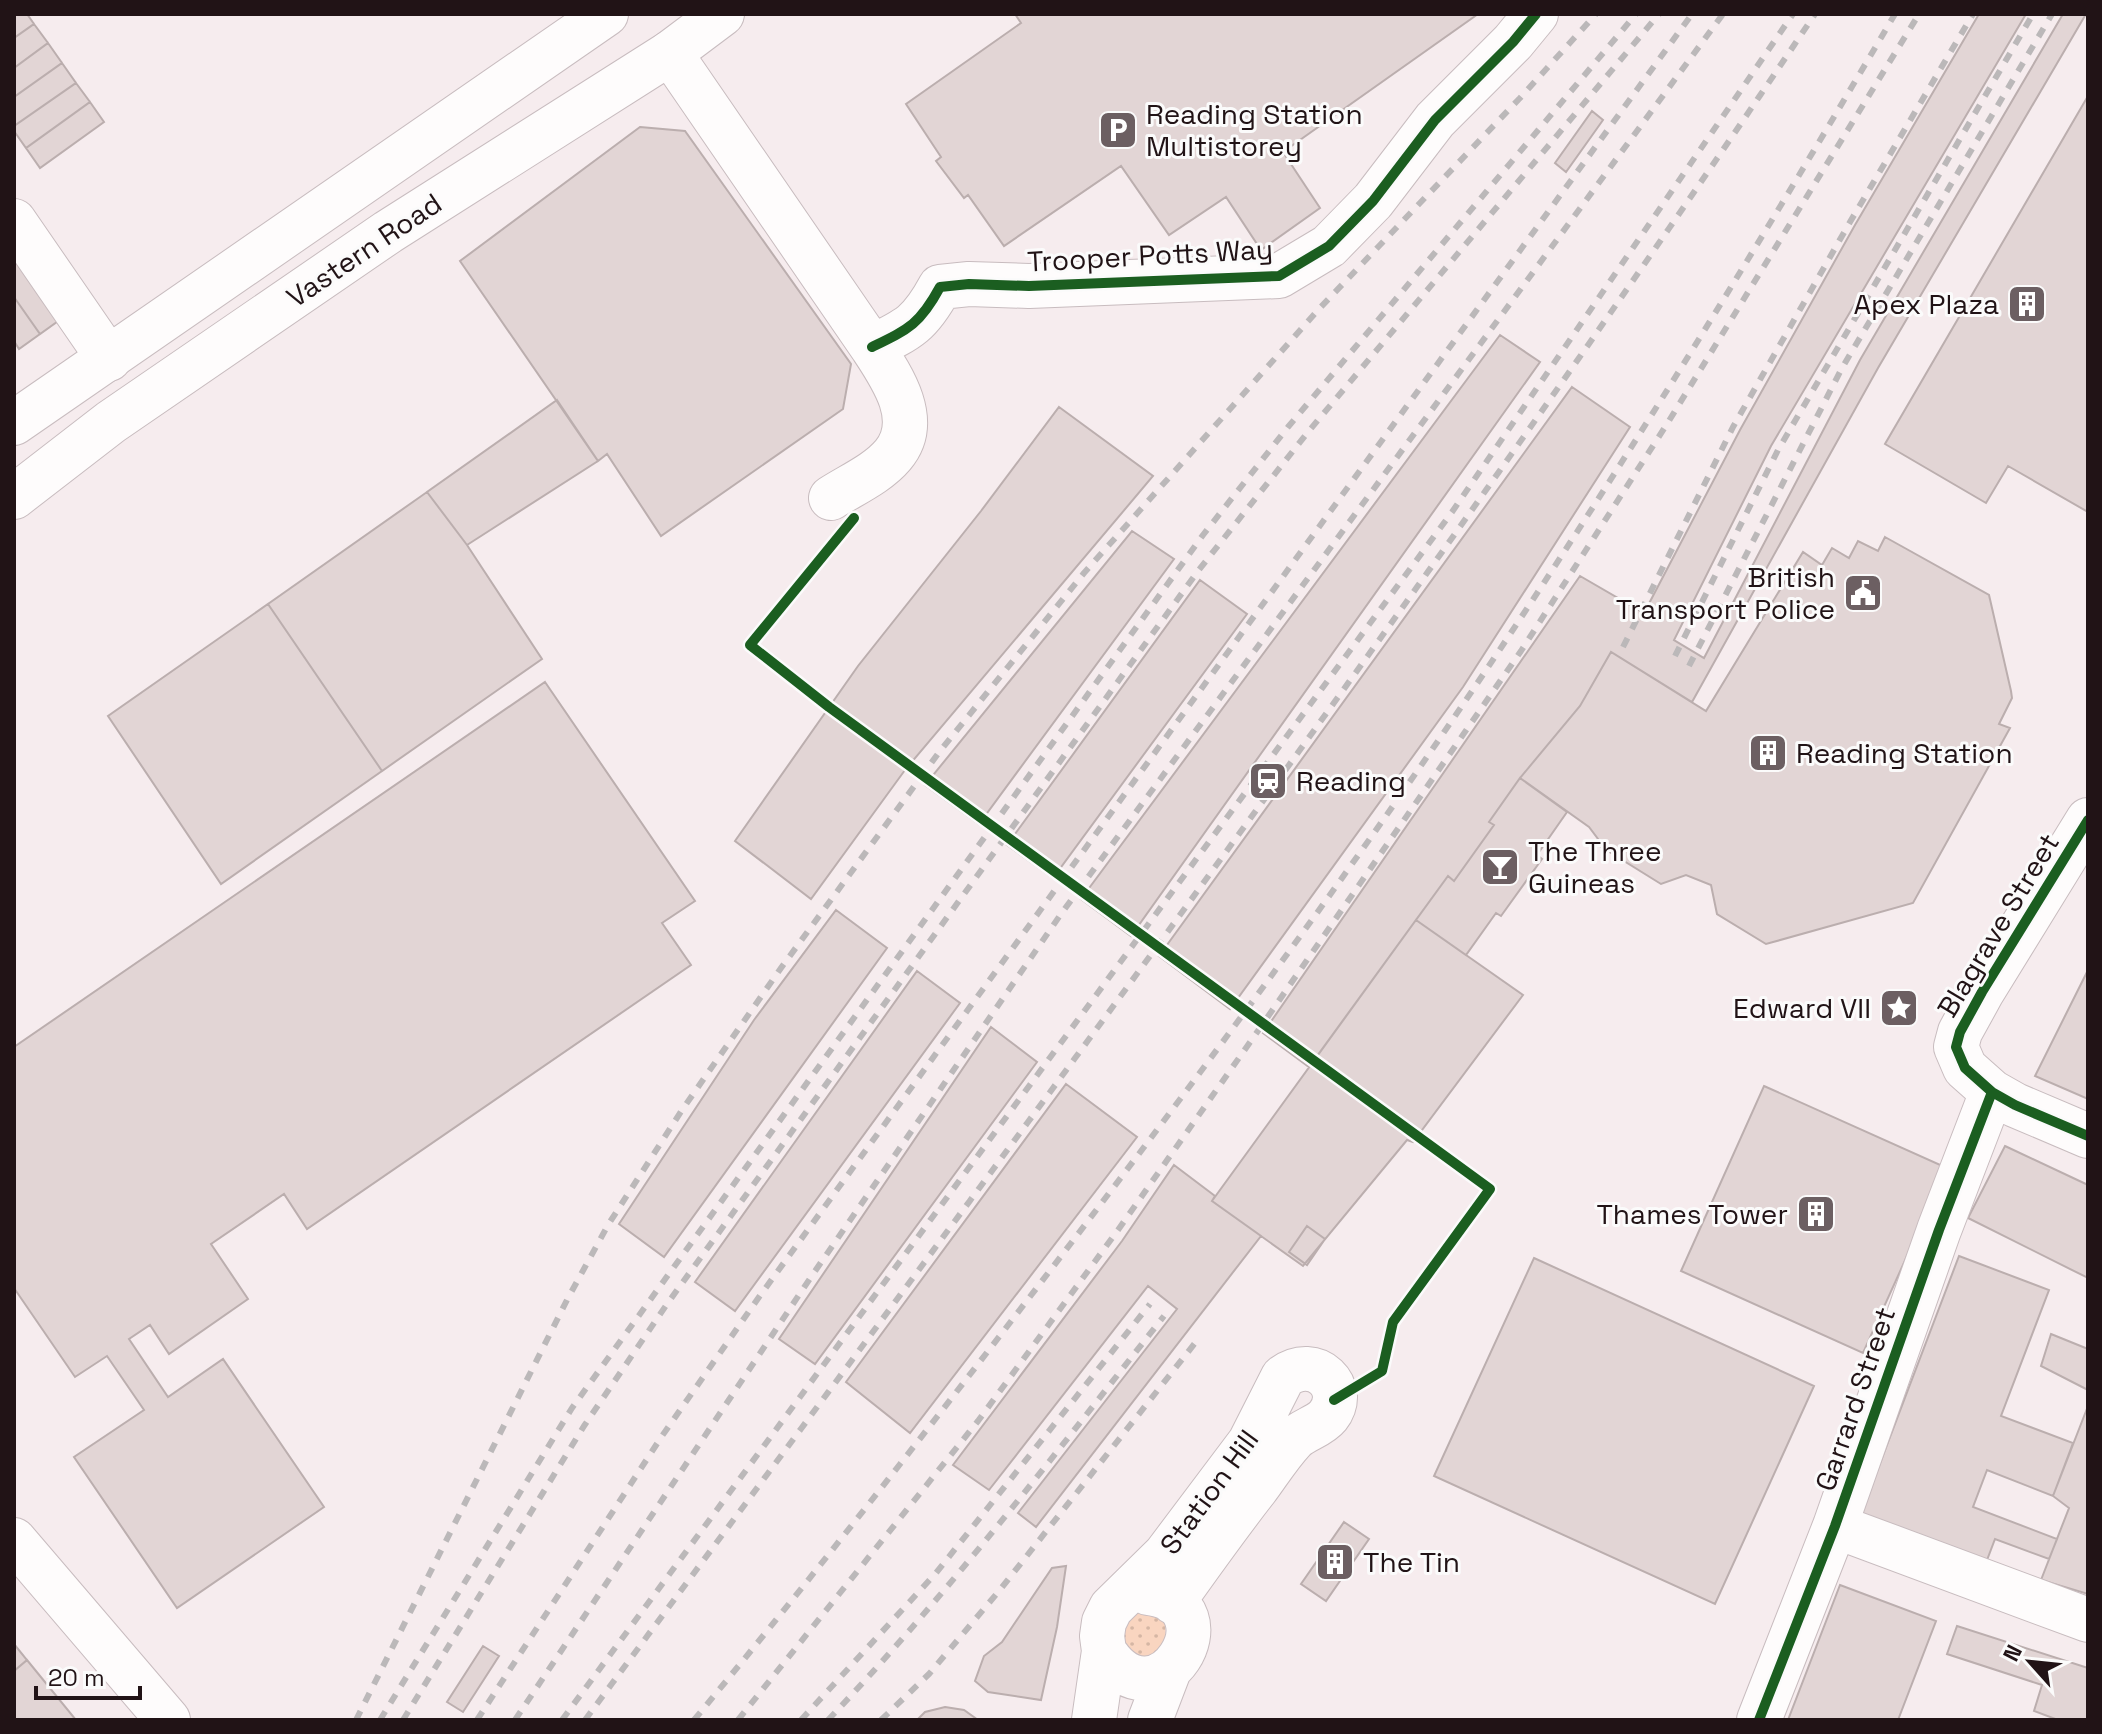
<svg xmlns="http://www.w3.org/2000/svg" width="2102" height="1734" font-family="'Space Grotesk',sans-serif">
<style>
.grass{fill:url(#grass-dots)}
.building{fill:#e2d5d5;stroke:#bbaeae;stroke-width:2}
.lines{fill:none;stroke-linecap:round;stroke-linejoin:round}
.minor-casing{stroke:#c8bcbf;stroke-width:46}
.major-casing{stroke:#c8bcbf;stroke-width:46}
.minor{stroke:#fefcfc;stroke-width:44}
.major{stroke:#fefcfc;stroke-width:44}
.rail{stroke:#bbb8b9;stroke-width:6;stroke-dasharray:10 10;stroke-linecap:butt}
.cycleway-casing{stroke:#fbfbfb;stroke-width:15}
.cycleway{stroke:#1b5e20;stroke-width:10}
.labels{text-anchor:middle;stroke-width:6;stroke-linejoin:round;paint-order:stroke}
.poi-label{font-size:28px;fill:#211316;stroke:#fbfbfb;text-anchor:start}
.street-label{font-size:28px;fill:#211316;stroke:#fbfbfb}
</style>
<defs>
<pattern id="grass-dots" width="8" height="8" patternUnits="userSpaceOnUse" patternTransform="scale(2)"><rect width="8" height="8" fill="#f9d5c0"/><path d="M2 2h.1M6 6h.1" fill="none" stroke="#d5b6a4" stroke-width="1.8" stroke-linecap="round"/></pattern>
</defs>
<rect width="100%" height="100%" fill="#f6ecee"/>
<path class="grass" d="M1134,1609L1165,1615L1166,1656L1125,1657L1118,1625Z"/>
<path class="building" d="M14,14H27L34,24L14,38Z
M1015,14H1478L1283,152L1320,208L1261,250L1226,197L1169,235L1121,166L1004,246L968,195L964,198L936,161L941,157L906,104L1021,23Z
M1979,14H2026L1771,446L1674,640L1704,658L1860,360L2063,14H2086L1878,368L1692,702L1611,652L1580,706L1520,778L1489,822L1494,825L1454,881L1448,876L1309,1067L1263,1033L1580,576L1644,613L1740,430L1855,225Z
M34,24L48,43L14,68V38Z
M48,43L62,63L14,97V68Z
M62,63L76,83L14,126V97Z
M76,83L90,102L26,148L14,131V126Z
M2088,96V512L2008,466L1986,503L1885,444Z
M90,102L104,122L40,168L26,148Z
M1592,111L1603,120L1566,172L1555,163Z
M640,127L685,131L851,364L843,409L661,536L607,454L598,461L460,261Z
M14,252L61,319L40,334L14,297Z
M14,297L40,334L19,349L14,341Z
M1500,335L1540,362L1131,936L1081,899Z
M1572,387L1630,427L1463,687L1230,1009L1159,956Z
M557,400L598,461L467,545L427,492Z
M1059,407L1153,476L905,770L811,899L735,841L858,666L981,511Z
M427,492L467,545L542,659L382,771L268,604Z
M1132,531L1174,559L979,824L925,785Z
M1885,537L1989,595L2011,691L2012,698L1999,724L2010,728L1913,903L1766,944L1717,914L1711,885L1686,875L1661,884L1600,846L1598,839L1589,827L1520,778L1580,706L1611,652L1706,711L1803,552L1822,565L1832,548L1849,558L1858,541L1878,551Z
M1200,580L1247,614L1053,878L1007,845Z
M268,604L382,771L221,884L108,716Z
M545,682L695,901L662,923L691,965L307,1229L284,1194L211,1244L248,1299L169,1354L150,1325L129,1339L168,1397L223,1359L324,1507L177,1608L74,1457L144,1410L107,1356L75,1377L14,1288V1047Z
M1520,778L1567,812L1537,855L1542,859L1501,916L1496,913L1466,955L1416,920L1448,876L1454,881L1494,825L1489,822Z
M836,910L887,948L664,1257L619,1224L754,1020Z
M1416,920L1523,995L1413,1142L1407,1140L1303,1266L1212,1201Z
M2088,970V1099L2035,1076Z
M917,971L960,1003L735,1311L695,1282Z
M991,1027L1037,1062L815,1364L779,1339Z
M1066,1084L1137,1137L910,1433L846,1382Z
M1764,1086L1947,1168L1863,1353L1681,1271Z
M2005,1146L2088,1185V1278L1968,1218Z
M1174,1165L1215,1196L1212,1201L1261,1236L1036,1527L1018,1513L1177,1309L1148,1286L989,1490L953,1465L1122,1241Z
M1307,1226L1325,1239L1307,1265L1289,1252Z
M1959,1256L2049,1290L2001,1416L2073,1443L2053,1496L1987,1470L1973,1507L2057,1539L2049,1559L1995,1539L1984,1568L1858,1521Z
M1534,1258L1814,1386L1715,1604L1434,1476Z
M2051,1334L2088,1349V1390L2041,1366Z
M2088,1406V1594L2041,1580L2069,1508L2053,1496Z
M1344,1522L1369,1539L1326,1601L1301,1584Z
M1066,1566L1057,1627L1041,1700L988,1692L975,1681L984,1656L1002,1642L1052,1568Z
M1840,1585L1936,1621L1898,1720H1788Z
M1957,1626L2088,1668V1720H2058L2034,1711L2042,1685L1947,1654Z
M14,1644L27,1660L14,1671Z
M483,1646L499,1656L463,1712L447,1702Z
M27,1660L76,1720H14V1671Z
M945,1707L964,1710L978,1720H917L925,1712Z"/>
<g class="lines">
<g class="minor-casing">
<path id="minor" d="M670,53L872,347C892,377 922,421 893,455C877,474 851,485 831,498
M14,221L109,359
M872,347C909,329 920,324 940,287L969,284L1029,286L1279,276L1329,246L1373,201L1435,120L1513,42L1536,14
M2088,820L1982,992L1960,1032L1956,1047L1965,1068L1992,1092L2015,1105L2088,1136
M1835,1526L2088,1620
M1104,1651C1157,1734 1238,1604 1148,1593
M1094,1720L1104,1651L1102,1636L1104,1622L1111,1608L1165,1555L1250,1442L1283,1377C1316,1353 1350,1388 1328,1416C1319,1427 1302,1430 1293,1440C1279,1455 1268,1473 1256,1489C1227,1526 1200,1564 1173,1602
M1150,1720L1168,1673
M1759,1720L1835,1526L1939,1230L1992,1092"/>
</g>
<g class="major-casing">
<path id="major" d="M14,423L606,14
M14,497L111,422L388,232L670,53L722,14
M14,1540L168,1720"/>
</g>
<use href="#minor" class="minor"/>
<use href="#major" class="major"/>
<path class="rail" d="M1623,647L1733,427L1850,222L1973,14
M1675,656L1778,450L2033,14
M1689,666L1842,368L2052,14
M356,1720L568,1298L608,1225L682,1110L781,968L940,751L1084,573L1319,309L1520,98L1596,14
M380,1720L572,1408L1203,535L1288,427L1636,14
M403,1720L584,1426L667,1304L1198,571L1308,432L1659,14
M477,1720L662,1436L759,1297L1692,14
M515,1720L811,1277L1061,914L1723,14
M562,1720L1452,512L1793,14
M585,1720C1002,1157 1424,596 1815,14
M694,1720C821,1567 944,1409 1065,1251C1205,1068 1343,882 1472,691C1621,470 1760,243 1895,14
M738,1720L978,1421L1118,1230L1260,1028L1521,651L1667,424L1919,14
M801,1720L936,1573L1150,1304
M828,1720C949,1593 1055,1454 1164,1316
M881,1720L929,1674L999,1591L1199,1338"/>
<g class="cycleway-casing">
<path id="cycleway" d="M872,347C909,329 920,324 940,287L969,284L1029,286L1279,276L1329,246L1373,201L1435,120L1513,42L1536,14
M854,518L750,645L829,707L1490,1189L1393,1322L1382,1371L1334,1400
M2088,820L1982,992L1960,1032L1956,1047L1965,1068L1992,1092L2015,1105L2088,1136
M1759,1720L1835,1526L1939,1230L1992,1092"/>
</g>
<use href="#cycleway" class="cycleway"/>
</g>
<defs>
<g id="parking-square" transform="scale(2)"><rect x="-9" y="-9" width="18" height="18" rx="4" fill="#6c5f62" stroke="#fbfbfb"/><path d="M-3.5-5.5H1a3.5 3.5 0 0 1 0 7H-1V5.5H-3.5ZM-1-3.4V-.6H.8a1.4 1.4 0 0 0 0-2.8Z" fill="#fff"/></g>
<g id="building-square" transform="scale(2)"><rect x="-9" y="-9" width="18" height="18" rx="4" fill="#6c5f62" stroke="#fbfbfb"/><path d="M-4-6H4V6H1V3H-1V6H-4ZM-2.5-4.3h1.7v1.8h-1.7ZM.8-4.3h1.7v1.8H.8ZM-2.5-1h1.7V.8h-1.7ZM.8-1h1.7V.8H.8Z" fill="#fff"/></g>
<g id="civic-square" transform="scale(2)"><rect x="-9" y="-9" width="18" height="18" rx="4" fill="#6c5f62" stroke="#fbfbfb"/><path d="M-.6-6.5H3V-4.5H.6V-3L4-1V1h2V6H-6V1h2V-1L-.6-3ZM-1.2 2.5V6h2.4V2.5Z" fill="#fff"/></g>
<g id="station-square" transform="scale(2)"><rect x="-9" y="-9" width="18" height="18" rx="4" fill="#6c5f62" stroke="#fbfbfb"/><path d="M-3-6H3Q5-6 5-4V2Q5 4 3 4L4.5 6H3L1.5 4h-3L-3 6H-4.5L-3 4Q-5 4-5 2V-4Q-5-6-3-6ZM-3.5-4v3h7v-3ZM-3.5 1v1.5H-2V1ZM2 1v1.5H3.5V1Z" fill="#fff"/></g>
<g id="bar-square" transform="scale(2)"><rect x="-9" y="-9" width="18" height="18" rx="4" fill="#6c5f62" stroke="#fbfbfb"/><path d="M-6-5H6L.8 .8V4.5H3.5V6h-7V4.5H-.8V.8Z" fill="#fff"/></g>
<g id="sight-square" transform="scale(2)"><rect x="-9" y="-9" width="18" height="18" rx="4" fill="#6c5f62" stroke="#fbfbfb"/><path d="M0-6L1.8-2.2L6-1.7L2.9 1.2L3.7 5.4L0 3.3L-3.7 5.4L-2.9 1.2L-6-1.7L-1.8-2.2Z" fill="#fff"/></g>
</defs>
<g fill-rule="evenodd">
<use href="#parking-square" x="1118" y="130"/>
<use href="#building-square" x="2027" y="304"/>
<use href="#civic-square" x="1863" y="593"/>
<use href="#building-square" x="1768" y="753"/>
<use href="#station-square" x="1268" y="781"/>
<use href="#bar-square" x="1500" y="867"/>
<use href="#sight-square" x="1899" y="1008"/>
<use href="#building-square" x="1816" y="1214"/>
<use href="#building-square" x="1335" y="1562"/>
</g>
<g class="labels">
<g class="poi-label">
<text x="1146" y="124">Reading Station<tspan x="1146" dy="32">Multistorey</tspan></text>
<text x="1999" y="314" text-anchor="end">Apex Plaza</text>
<text x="1835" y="587" text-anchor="end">British<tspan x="1835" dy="32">Transport Police</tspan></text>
<text x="1796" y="763">Reading Station</text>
<text x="1296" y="791">Reading</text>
<text x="1528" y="861">The Three<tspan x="1528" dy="32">Guineas</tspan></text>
<text x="1871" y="1018" text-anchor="end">Edward VII</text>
<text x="1788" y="1224" text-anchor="end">Thames Tower</text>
<text x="1363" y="1572">The Tin</text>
</g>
<g class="street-label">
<text transform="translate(364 250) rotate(-34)" y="10">Vastern Road</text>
<text transform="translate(1150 255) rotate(-3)" y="10">Trooper Potts Way</text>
<text transform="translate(1998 925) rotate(-59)" y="10">Blagrave Street</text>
<text transform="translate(1855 1399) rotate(-71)" y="10">Garrard Street</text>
<text transform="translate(1209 1492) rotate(-54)" y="10">Station Hill</text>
</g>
</g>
<rect width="2102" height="1734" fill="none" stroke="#211316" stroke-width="32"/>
<g transform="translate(2030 1662) rotate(297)" stroke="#fbfbfb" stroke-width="6" paint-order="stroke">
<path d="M0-6L14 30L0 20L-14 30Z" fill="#211316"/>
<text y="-12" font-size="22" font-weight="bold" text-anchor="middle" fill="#211316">N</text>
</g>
<path d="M36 1686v12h104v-12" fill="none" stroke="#211316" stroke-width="4"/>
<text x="48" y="1686" font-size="24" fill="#211316" stroke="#fbfbfb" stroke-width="6" paint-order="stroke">20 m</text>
</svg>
